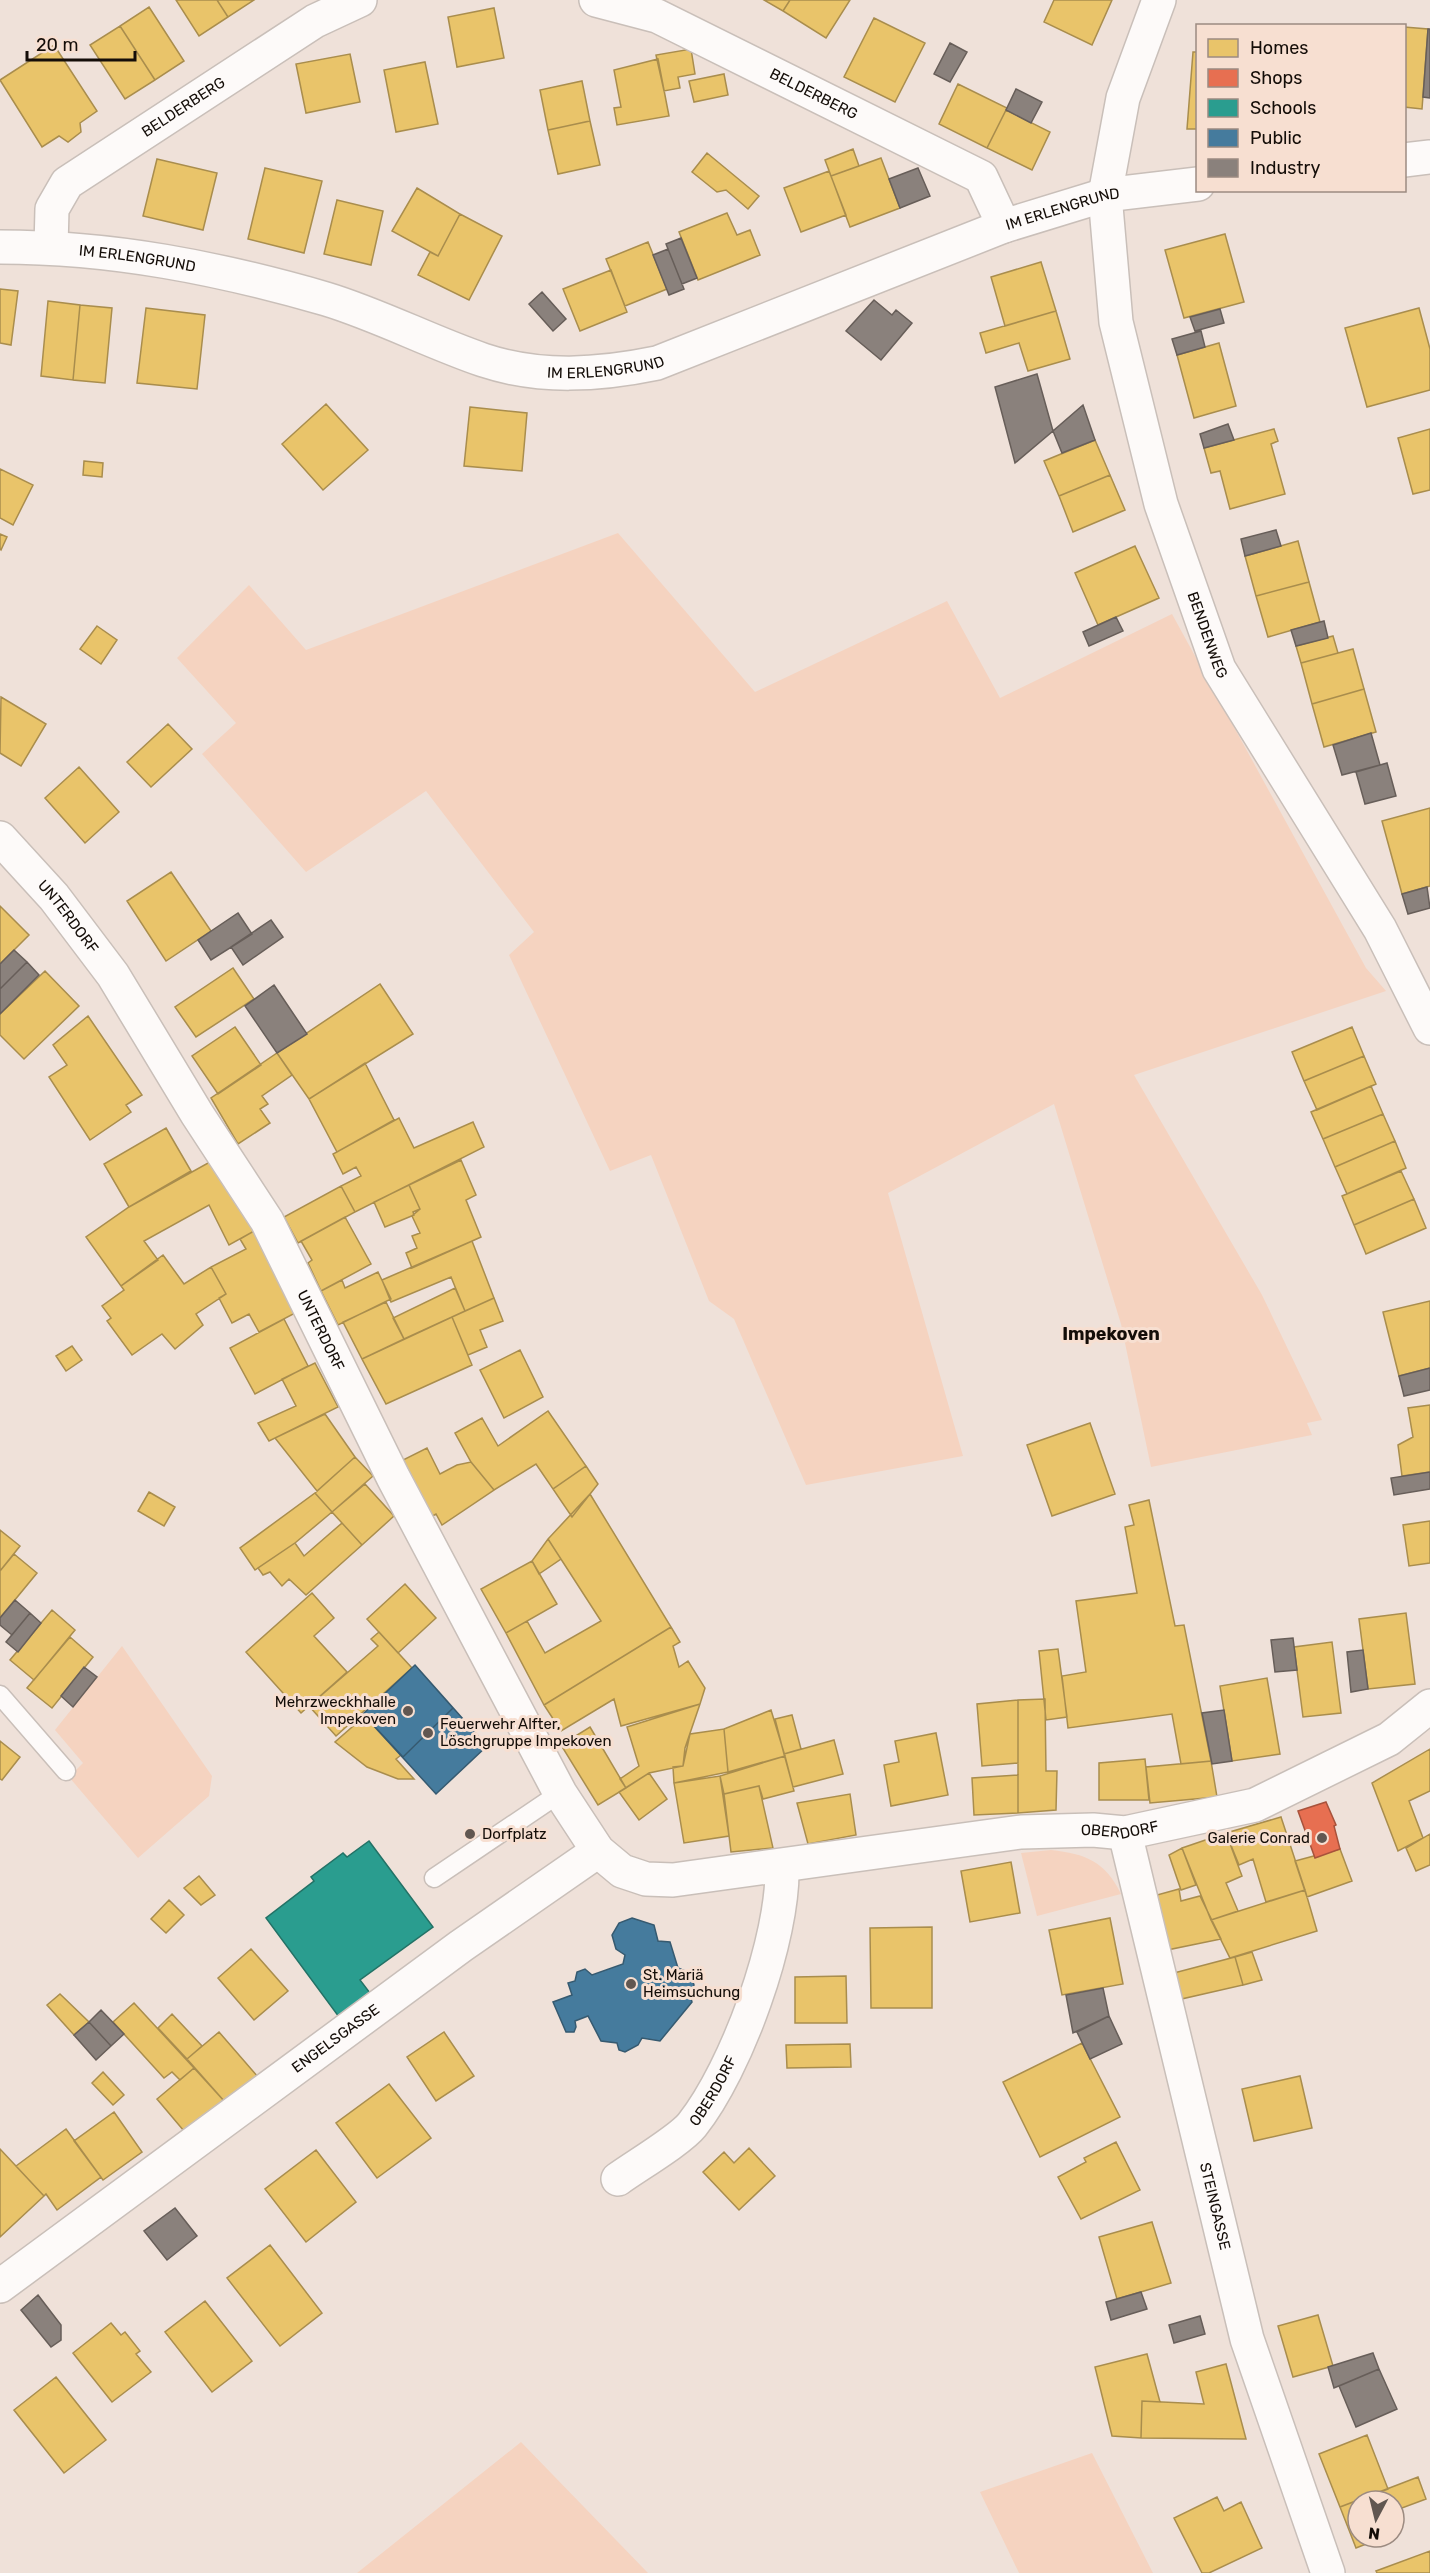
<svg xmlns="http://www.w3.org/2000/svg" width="1430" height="2573" font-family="Rubik,sans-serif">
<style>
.green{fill:#f5d3c0}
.homes{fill:#e9c46a;stroke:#a98d4d;stroke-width:1.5}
.shops{fill:#e76f51;stroke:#a8523b;stroke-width:1.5}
.schools{fill:#2a9d8f;stroke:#237266;stroke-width:1.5}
.public{fill:#457b9d;stroke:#365a70;stroke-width:1.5}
.industry{fill:#8a817c;stroke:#675e59;stroke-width:1.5}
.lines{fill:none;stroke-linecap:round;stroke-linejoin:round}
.service-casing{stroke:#c9bfb9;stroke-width:21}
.minor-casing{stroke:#c9bfb9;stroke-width:36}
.service{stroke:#fdfaf9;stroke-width:18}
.minor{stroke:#fdfaf9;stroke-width:33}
.poi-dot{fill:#615751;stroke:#f7dfd1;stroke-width:2}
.labels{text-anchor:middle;stroke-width:6;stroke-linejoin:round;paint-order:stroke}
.street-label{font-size:15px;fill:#140d08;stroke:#f7dfd1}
.poi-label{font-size:15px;fill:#140d08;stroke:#f7dfd1;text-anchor:start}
.quarter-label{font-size:18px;font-weight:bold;fill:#140d08;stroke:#f7dfd1}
</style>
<rect width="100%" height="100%" fill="#efe1d9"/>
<path class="green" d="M618,533L755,692L947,601L1000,698L1172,614L1366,968L1386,991L1134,1075L1262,1295L1322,1420L1307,1423L1312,1435L1151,1467L1121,1324L1054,1104L888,1193L963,1456L806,1485L734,1319L709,1301L651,1155L610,1171L509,955L534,932L426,791L306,872L202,754L236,723L177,658L249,585L306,650Z
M122,1646L212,1776L209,1796L138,1858L69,1777L83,1763L55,1730Z
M1051,1850C1086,1854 1105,1861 1121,1894L1037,1916L1021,1853Z
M521,2442L648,2573H357Z
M1092,2453L1153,2573H1019L980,2492Z"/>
<path class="homes" d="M176,0H217L228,17L199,36Z
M217,0H254L228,17Z
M764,0H790L783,11Z
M790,0H850L826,38L783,11Z
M1054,0H1112L1092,45L1044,22Z
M149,7L184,61L155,80L120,26Z
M494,8L504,58L457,67L448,17Z
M874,18L925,43L895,102L844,77Z
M120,26L155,80L125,99L90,45Z
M1404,27L1428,29L1422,109L1404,107Z
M54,45L97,111L80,123L81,132L68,142L59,136L42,147L0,80Z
M691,49L695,74L678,77L680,88L664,91L656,55Z
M1193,52H1198V129H1187Z
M350,54L360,102L306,113L296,64Z
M658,59L669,116L617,125L614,108L621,107L614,70Z
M425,62L438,124L396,132L384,70Z
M724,74L728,95L694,102L689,81Z
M582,81L590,121L548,130L540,90Z
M958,84L1007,108L987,148L939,124Z
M1006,110L1050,132L1032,170L987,148Z
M590,121L600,165L558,174L548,130Z
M853,149L859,166L831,176L825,160Z
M707,153L759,196L748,209L726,190L717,192L692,172Z
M881,158L900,208L850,227L831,176Z
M157,159L217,173L203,230L143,216Z
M265,168L322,181L304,253L248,239Z
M829,171L846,215L801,232L784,188Z
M417,188L460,214L438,256L392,231Z
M337,200L383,211L371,265L324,254Z
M727,213L737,235L750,230L760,255L698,280L679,232Z
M460,214L502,236L469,300L418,275L430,252L438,256Z
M1225,234L1244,302L1184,318L1165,250Z
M648,242L667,289L625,306L606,259Z
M1041,262L1056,311L1005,326L991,277Z
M611,270L627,312L580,331L563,289Z
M0,289L18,291L11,345L0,343Z
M48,301L80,305L73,380L41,376Z
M80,305L112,308L105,383L73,380Z
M146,308L205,315L197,389L137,383Z
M1419,308L1430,349V390L1367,407L1345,328Z
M1056,311L1070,359L1028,371L1019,343L986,353L980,333Z
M1219,343L1236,406L1194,418L1177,355Z
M326,404L368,450L323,490L282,444Z
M470,407L527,413L522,471L464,466Z
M1274,429L1278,441L1271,444L1285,494L1230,509L1220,471L1211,473L1204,448Z
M1430,429V490L1413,494L1398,438Z
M1095,440L1110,475L1059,496L1044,461Z
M84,461L103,463L102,477L83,475Z
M0,469L33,485L13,525L0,518Z
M1110,475L1125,510L1073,532L1059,496Z
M0,534L7,537L1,550L0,549Z
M1298,541L1309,582L1256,596L1245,556Z
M1135,546L1159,598L1098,625L1075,573Z
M1309,582L1320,622L1268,637L1256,596Z
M97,626L117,640L101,664L80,649Z
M1333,636L1338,653L1301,663L1296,646Z
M1353,649L1364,689L1312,704L1301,663Z
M1364,689L1376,732L1324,747L1312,704Z
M1,697L46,724L21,766L0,753Z
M168,724L192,749L151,787L127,762Z
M79,767L119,812L85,843L45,798Z
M1430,808V886L1402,894L1382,821Z
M171,872L211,931L166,961L127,901Z
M0,906L29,935L0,964Z
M233,968L254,999L196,1037L175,1007Z
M45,971L79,1006L24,1059L0,1035V1014Z
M380,984L413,1034L309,1099L277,1053Z
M88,1016L142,1095L126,1105L131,1112L90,1140L49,1077L67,1065L53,1045Z
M235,1027L261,1065L218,1094L192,1056Z
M1352,1027L1364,1056L1304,1081L1292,1052Z
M277,1053L292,1075L262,1096L268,1104L260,1109L270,1123L238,1144L211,1098Z
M1364,1056L1376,1084L1317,1110L1304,1081Z
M365,1063L394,1120L337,1152L309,1099Z
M1371,1086L1383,1114L1323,1139L1311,1112Z
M1383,1114L1395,1141L1335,1167L1323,1139Z
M399,1118L414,1148L473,1122L484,1147L355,1212L341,1186L361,1176L356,1167L343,1174L333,1154Z
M166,1128L191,1171L129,1207L104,1164Z
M1395,1141L1406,1168L1347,1194L1335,1167Z
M217,1158L256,1230L229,1245L209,1205L144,1241L158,1260L121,1286L86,1237L129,1207Z
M461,1160L476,1195L466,1200L481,1237L412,1268L406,1253L417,1248L412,1236L420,1233L412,1216L420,1209L409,1185Z
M1401,1171L1414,1199L1354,1225L1342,1196Z
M409,1185L420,1209L413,1212L414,1215L385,1227L374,1202Z
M341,1186L355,1212L298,1243L284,1217Z
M1414,1199L1426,1228L1366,1254L1354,1225Z
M345,1217L371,1264L321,1291L308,1263L312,1260L301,1241Z
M256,1230L299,1311L259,1332L249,1314L232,1323L219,1298L226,1294L211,1267L246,1249L240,1239Z
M472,1241L494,1298L465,1311L451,1277L391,1302L382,1280Z
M163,1255L184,1284L211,1267L226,1294L196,1314L203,1325L175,1349L162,1334L132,1355L107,1321L111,1318L102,1306L124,1290L121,1286Z
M378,1272L391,1299L338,1325L321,1291L342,1280L345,1288Z
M455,1288L465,1311L404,1339L393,1318Z
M494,1298L503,1321L480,1330L487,1347L468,1355L452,1317Z
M1430,1301V1368L1399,1376L1383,1312Z
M386,1302L404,1339L362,1359L343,1322Z
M452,1317L472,1365L386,1404L362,1359Z
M284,1319L308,1366L255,1394L230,1348Z
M72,1346L82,1360L66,1371L56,1356Z
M520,1350L543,1397L504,1418L480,1370Z
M315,1363L338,1407L269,1441L258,1423L296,1406L282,1379Z
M1430,1405V1472L1402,1476L1398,1445L1413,1437L1408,1408Z
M548,1411L586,1466L553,1489L536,1464L494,1490L471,1462L455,1433L482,1418L498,1446Z
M325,1414L355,1457L317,1491L275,1438Z
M1090,1423L1115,1494L1052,1516L1027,1445Z
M427,1448L440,1474L457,1465L471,1462L494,1490L442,1525L436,1514L429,1518L401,1461Z
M355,1457L373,1476L332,1512L315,1493Z
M586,1466L598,1484L572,1517L553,1489Z
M365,1484L394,1516L362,1545L332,1512Z
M149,1492L175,1507L164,1526L138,1511Z
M315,1493L332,1512L295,1543L255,1570L240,1548Z
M590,1494L671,1627L544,1705L506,1633L527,1621L545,1653L601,1621L548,1539Z
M1149,1500L1175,1626L1184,1625L1211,1761L1181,1764L1172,1714L1068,1728L1062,1676L1086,1672L1076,1601L1137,1593L1125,1527L1134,1525L1129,1505Z
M1430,1521V1563L1409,1566L1403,1525Z
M342,1523L362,1545L306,1595L289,1579L282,1586L270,1572L263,1575L258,1568L295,1543L304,1556Z
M0,1530L20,1546L0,1571Z
M548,1539L561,1559L539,1574L532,1561Z
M14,1554L37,1573L0,1618V1571Z
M532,1561L557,1604L506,1633L481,1589Z
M405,1584L436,1618L398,1653L367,1619Z
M312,1593L334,1618L314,1636L347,1672L301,1713L246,1652Z
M52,1610L75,1630L34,1680L10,1660Z
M1406,1613L1415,1684L1368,1689L1359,1619Z
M671,1627L680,1642L673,1646L679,1667L688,1661L705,1688L700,1704L621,1726L614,1699L561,1731L544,1705Z
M379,1632L412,1668L336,1736L309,1706L378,1646L371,1639Z
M70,1637L93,1657L52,1708L27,1688Z
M1332,1642L1341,1713L1303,1717L1294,1647Z
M1058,1649L1067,1717L1046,1720L1039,1651Z
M1267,1678L1280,1754L1232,1761L1220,1686Z
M1045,1699L1046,1771H1057L1056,1810L1018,1813V1700Z
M1018,1700V1763L982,1766L977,1704Z
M700,1704L685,1748L683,1766L649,1773L626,1788L620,1779L639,1766L627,1727Z
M771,1710L785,1756L728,1772L724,1729Z
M792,1715L801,1749L784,1754L775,1719Z
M359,1721L364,1726L369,1721L401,1755L396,1759L414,1779H398L367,1767L335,1742Z
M590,1727L626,1788L598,1805L561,1745Z
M724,1729L728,1772L674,1783L673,1767L683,1766L690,1734Z
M936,1733L948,1795L891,1806L884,1765L899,1762L895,1741Z
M834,1740L843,1774L793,1787L784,1754Z
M0,1741L20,1757L2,1780L0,1779Z
M1430,1749V1791L1409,1801L1423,1838L1398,1851L1372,1783Z
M785,1756L794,1791L763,1799L759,1786L724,1794L720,1776Z
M1145,1759L1149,1800H1099V1763Z
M1211,1761L1217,1797L1150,1803L1146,1767Z
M649,1773L667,1799L639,1820L619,1792Z
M1018,1775V1813L974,1815L972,1778Z
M720,1776L729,1836L684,1843L674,1783Z
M759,1786L773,1848L731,1852L724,1794Z
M850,1794L856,1835L808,1844L797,1803Z
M1281,1817L1305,1890L1266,1902L1253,1859L1239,1865L1226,1833Z
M1226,1833L1242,1876L1226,1883L1238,1911L1211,1920L1182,1848Z
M1430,1834V1865L1416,1871L1406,1848Z
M1182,1848L1196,1885L1181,1890L1169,1855Z
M1340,1849L1352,1881L1307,1897L1295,1861Z
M1011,1862L1020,1913L970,1922L961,1871Z
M199,1876L215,1895L201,1905L184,1888Z
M1179,1889L1181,1901L1200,1896L1221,1939L1167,1950L1157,1895Z
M1305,1890L1317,1931L1230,1958L1211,1920Z
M169,1900L184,1915L166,1933L151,1919Z
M1110,1918L1123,1984L1062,1995L1049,1930Z
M932,1927V2008H871L870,1928Z
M251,1949L288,1991L254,2020L218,1978Z
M1252,1952L1262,1980L1243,1985L1235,1957Z
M1235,1957L1243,1985L1177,2000L1170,1974Z
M846,1976L847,2023H795V1977Z
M60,1994L89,2022L74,2035L47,2005Z
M134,2003L194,2068L180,2080L172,2072L164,2078L113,2022Z
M172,2014L202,2046L187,2059L158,2028Z
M219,2032L258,2077L225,2102L187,2059Z
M444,2032L474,2076L436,2101L407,2057Z
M1082,2043L1120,2117L1040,2157L1003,2082Z
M850,2044L851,2067L787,2068L786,2045Z
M194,2068L225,2102L184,2131L157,2099Z
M103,2072L124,2095L113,2105L92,2083Z
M1300,2076L1312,2128L1254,2141L1242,2089Z
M389,2084L431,2138L377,2178L336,2123Z
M114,2112L142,2152L103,2180L74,2141Z
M66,2129L101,2177L57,2210L46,2194L44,2196L16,2166Z
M1116,2142L1140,2190L1081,2219L1058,2177L1086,2162L1084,2158Z
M749,2148L775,2176L739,2210L703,2172L724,2152L734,2163Z
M0,2149L44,2196L0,2237Z
M316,2150L356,2202L306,2242L265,2189Z
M1152,2222L1171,2283L1117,2299L1099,2237Z
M270,2245L322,2313L280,2346L227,2278Z
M205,2301L252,2361L212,2392L165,2332Z
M1318,2315L1333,2366L1293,2377L1278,2326Z
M111,2323L121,2335L125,2332L140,2351L136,2354L151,2372L112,2402L73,2353Z
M1147,2354L1160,2402L1142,2401L1141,2438L1112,2436L1095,2367Z
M1226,2364L1246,2439L1141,2438L1142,2401L1204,2404L1196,2372Z
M56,2377L106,2440L64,2473L14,2410Z
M1367,2435L1388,2489L1340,2507L1319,2454Z
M1418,2477L1426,2499L1394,2511V2501H1358V2537H1384L1356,2548L1340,2507Z
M1217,2497L1224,2511L1241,2502L1262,2548L1209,2573H1202L1174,2518Z
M1430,2551V2573H1377L1376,2571Z"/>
<path class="shops" d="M1326,1802L1336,1825L1334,1826L1340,1849L1315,1858L1298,1811Z"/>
<path class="schools" d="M369,1841L433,1927L360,1980L370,1993L339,2017L266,1918L314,1881L311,1877L343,1853L347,1857Z"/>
<path class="public" d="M415,1665L487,1746L436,1794L363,1714Z
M415,1665L453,1708L403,1757L363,1714Z
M632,1918L654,1925L658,1941L670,1942L678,1968L690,1973L694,1985L690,1995L692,2002L660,2041L642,2038L638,2045L625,2052L619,2050L617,2043L601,2041L588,2016L575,2021L576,2027L574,2032H566L553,2002L572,1995L568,1983L575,1981L577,1972L585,1969L592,1975L623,1964L625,1955L616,1949L612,1935L619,1923Z"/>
<path class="industry" d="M1428,29H1430V98L1423,97Z
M950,43L967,52L950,82L934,74Z
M1016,89L1042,102L1031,123L1006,110Z
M918,168L930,196L900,208L889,179Z
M681,238L697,278L682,284L666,244Z
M668,249L684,289L669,295L653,255Z
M542,292L566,319L553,331L529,304Z
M874,300L892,315L896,310L912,323L881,360L846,331Z
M1220,309L1224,323L1195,331L1190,317Z
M1201,331L1205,347L1177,355L1172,339Z
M1037,374L1053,431L1015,463L995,387Z
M1083,405L1095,440L1062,453L1053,431Z
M1228,424L1234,440L1204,448L1200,434Z
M1276,530L1281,546L1245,556L1241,539Z
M1116,617L1123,631L1089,646L1083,632Z
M1324,621L1328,638L1296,646L1291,630Z
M1371,733L1380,765L1342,775L1333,745Z
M1387,763L1396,796L1365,804L1356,772Z
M1427,887L1430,908L1408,914L1402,894Z
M238,913L252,934L211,960L198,940Z
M271,920L283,937L243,965L231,947Z
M14,950L27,962L0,989V964Z
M27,962L39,975L0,1014V989Z
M274,985L307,1034L277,1053L245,1006Z
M1430,1368V1390L1404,1396L1399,1376Z
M1430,1472V1489L1394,1495L1391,1478Z
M15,1600L30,1613L12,1635L0,1625V1618Z
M30,1613L41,1623L18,1652L6,1642Z
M1293,1638L1297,1670L1275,1672L1271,1640Z
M1363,1650L1368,1689L1351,1692L1347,1652Z
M84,1667L97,1677L73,1707L61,1696Z
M1224,1710L1232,1761L1212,1764L1202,1713Z
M1103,1988L1109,2016L1073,2033L1066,1995Z
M101,2010L124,2034L111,2046L89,2022Z
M1109,2016L1122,2044L1090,2059L1077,2032Z
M89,2022L111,2046L96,2060L74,2035Z
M175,2208L197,2236L167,2260L144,2231Z
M1141,2292L1147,2309L1111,2320L1106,2302Z
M38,2295L61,2325V2340L51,2347L21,2310Z
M1200,2316L1205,2334L1174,2343L1169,2325Z
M1373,2353L1379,2369L1334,2388L1328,2367Z
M1379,2369L1397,2409L1356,2427L1339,2386Z"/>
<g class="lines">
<g class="service-casing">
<path id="service" d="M0,1695L66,1771
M434,1878L560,1793"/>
</g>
<g class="minor-casing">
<g id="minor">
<path id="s1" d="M596,0L657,16L981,177L1004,226"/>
<path id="s2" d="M1159,0L1123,98L1105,195L1116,322L1161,504L1219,669L1380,929L1430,1028"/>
<path d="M1404,160L1430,157"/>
<path id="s3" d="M0,247C112,247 219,268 326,299C379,315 430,342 483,360C540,379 599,375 657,363L1004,226L1105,195L1198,184"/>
<path id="s4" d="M51,247L52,209L67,183L315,21L360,0"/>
<path id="s5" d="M0,838L54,897L113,975L197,1114L267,1221L393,1477L560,1793L598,1851L622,1871L646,1879L673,1880L1021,1832L1093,1830L1125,1833L1255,1805L1389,1739L1430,1706"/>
<path id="s6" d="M1125,1833L1247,2339L1328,2573"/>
<path id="s7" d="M618,2179C636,2166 680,2140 692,2125C737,2068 784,1938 782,1866"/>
<path id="s8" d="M0,2286L461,1946L598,1851"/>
</g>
</g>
<use href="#service" class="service"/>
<use href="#minor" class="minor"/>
</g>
<g class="poi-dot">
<circle cx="408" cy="1711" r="6"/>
<circle cx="428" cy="1733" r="6"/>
<circle cx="470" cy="1834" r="6"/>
<circle cx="1322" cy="1838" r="6"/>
<circle cx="631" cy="1984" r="6"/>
</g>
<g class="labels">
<g class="street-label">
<text dy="5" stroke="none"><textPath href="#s1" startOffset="238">BELDERBERG</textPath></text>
<text dy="5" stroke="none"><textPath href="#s4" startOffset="207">BELDERBERG</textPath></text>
<text dy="5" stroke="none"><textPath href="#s3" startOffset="1110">IM ERLENGRUND</textPath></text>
<text dy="5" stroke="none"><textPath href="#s3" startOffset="138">IM ERLENGRUND</textPath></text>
<text dy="5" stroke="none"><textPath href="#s3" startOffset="624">IM ERLENGRUND</textPath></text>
<text dy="5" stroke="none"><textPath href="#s2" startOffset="657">BENDENWEG</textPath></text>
<text dy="5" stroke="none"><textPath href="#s5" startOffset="104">UNTERDORF</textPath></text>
<text dy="5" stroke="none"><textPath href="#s5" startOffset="590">UNTERDORF</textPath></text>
<text dy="5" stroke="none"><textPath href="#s5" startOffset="1714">OBERDORF</textPath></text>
<text dy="5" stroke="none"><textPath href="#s8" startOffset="417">ENGELSGASSE</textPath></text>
<text dy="5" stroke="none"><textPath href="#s7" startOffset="132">OBERDORF</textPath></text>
<text dy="5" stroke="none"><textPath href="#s6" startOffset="384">STEINGASSE</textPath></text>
</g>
<g class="poi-label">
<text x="396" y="1707" text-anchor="end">Mehrzweckhhalle<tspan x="396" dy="17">Impekoven</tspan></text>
<text x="440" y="1729">Feuerwehr Alfter,<tspan x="440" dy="17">Löschgruppe Impekoven</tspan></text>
<text x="482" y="1839">Dorfplatz</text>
<text x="1310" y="1843" text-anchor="end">Galerie Conrad</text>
<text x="643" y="1980">St. Mariä<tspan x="643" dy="17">Heimsuchung</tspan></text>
</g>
<g class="quarter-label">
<text x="1111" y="1340">Impekoven</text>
</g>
</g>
<rect x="1196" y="24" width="210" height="168" fill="#f7dfd1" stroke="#9c8b81" stroke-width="1.5"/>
<rect x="1208" y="39" width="30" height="18" fill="#e9c46a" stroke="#9c8b81" stroke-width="1.5"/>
<text x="1250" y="54" font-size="18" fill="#140d08">Homes</text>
<rect x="1208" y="69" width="30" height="18" fill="#e76f51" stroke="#9c8b81" stroke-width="1.5"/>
<text x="1250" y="84" font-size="18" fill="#140d08">Shops</text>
<rect x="1208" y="99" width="30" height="18" fill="#2a9d8f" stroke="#9c8b81" stroke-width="1.5"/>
<text x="1250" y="114" font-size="18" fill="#140d08">Schools</text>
<rect x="1208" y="129" width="30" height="18" fill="#457b9d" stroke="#9c8b81" stroke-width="1.5"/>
<text x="1250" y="144" font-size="18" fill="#140d08">Public</text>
<rect x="1208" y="159" width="30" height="18" fill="#8a817c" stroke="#9c8b81" stroke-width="1.5"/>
<text x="1250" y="174" font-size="18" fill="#140d08">Industry</text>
<g transform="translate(1376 2519) rotate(187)"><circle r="28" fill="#f7dfd1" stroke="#9c8b81" stroke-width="1.5"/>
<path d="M0-4.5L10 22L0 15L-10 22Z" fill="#615751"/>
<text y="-9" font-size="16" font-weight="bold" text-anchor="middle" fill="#140d08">N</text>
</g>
<path d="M27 51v9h108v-9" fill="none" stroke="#140d08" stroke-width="3"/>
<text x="36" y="51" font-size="18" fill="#140d08" stroke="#f7dfd1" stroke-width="4.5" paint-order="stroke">20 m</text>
</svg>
